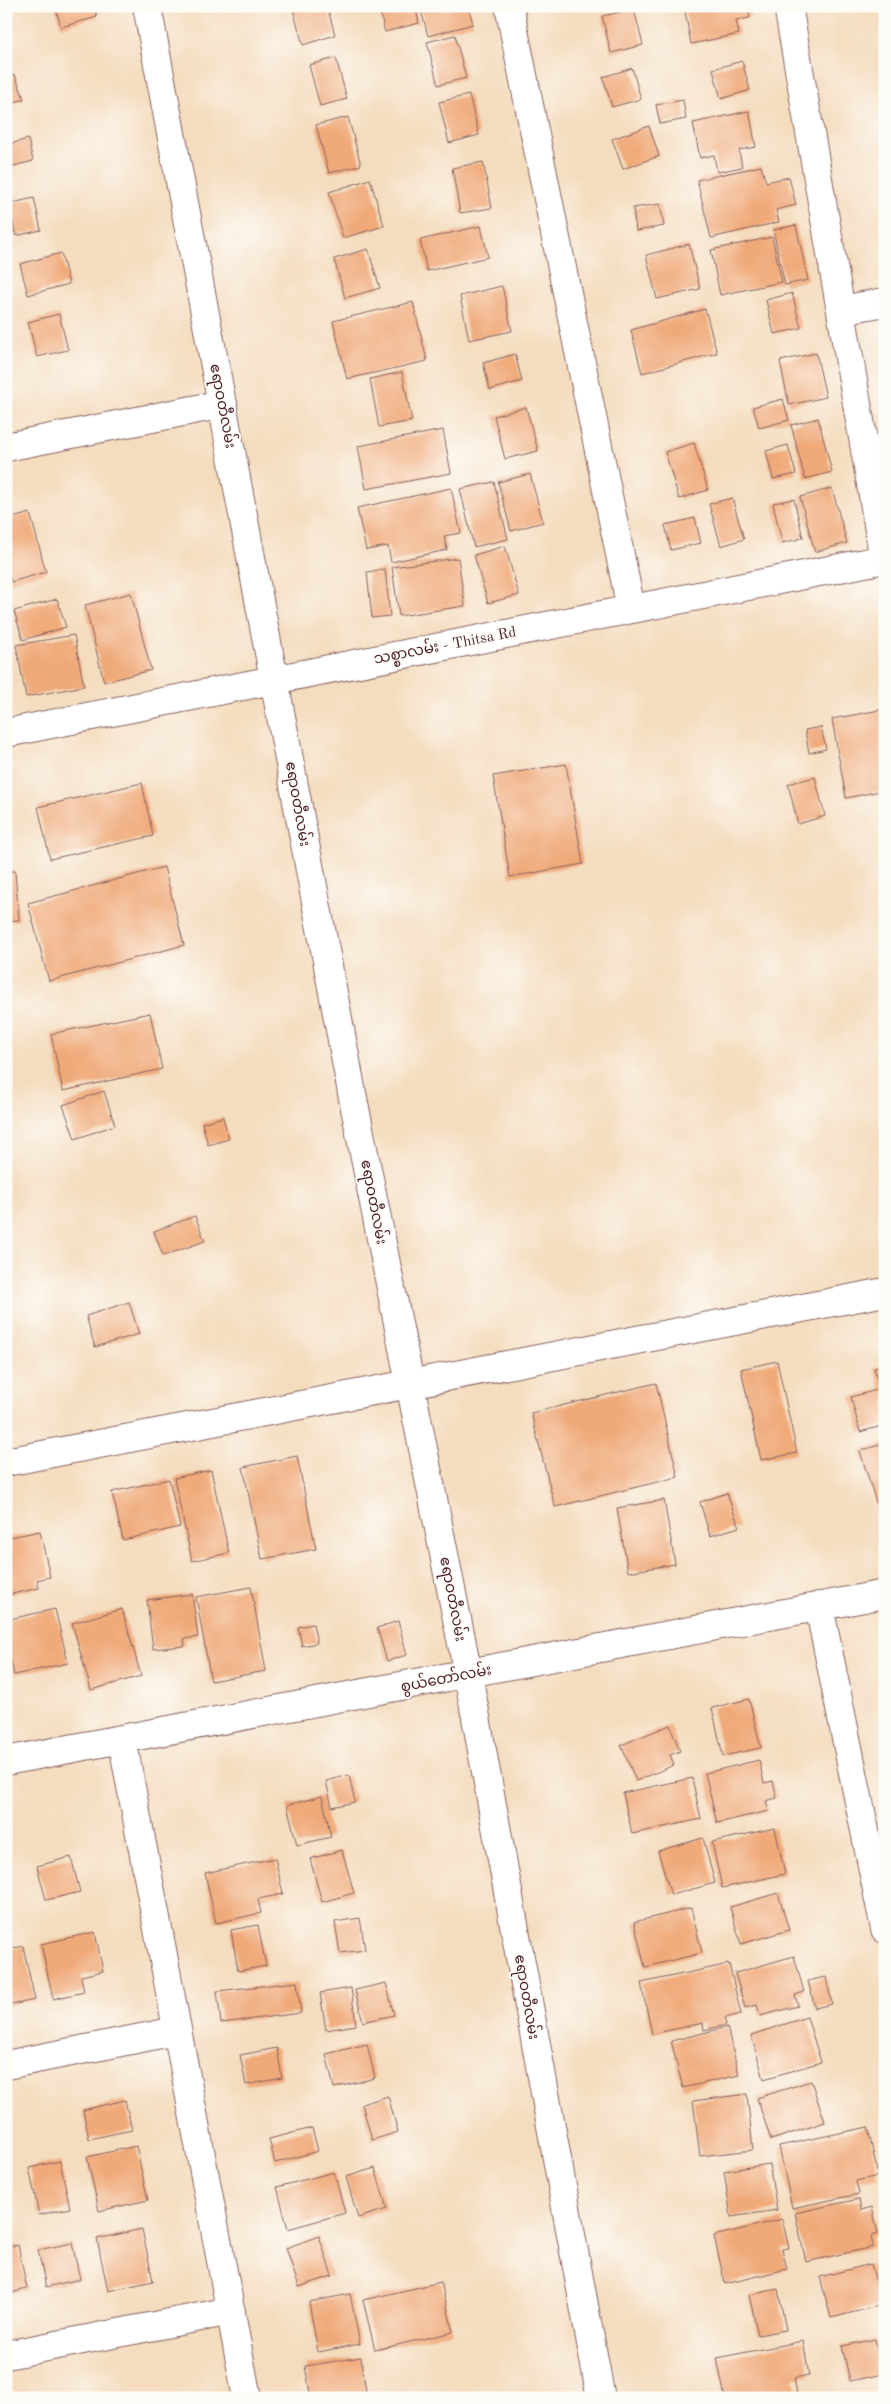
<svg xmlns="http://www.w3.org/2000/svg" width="891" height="2404" font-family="'Old Standard TT','Noto Sans Myanmar',serif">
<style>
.building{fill:#f0aa7a}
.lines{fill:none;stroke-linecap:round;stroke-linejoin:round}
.minor-casing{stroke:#86615e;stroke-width:30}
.minor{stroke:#fff;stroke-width:28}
.labels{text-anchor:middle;stroke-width:4;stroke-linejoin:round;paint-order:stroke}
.street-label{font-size:15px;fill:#4a1f2b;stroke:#fdfcf7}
</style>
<rect width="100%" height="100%" fill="#fdfcf7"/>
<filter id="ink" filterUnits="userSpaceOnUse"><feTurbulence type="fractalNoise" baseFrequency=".02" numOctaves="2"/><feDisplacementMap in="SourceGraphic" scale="10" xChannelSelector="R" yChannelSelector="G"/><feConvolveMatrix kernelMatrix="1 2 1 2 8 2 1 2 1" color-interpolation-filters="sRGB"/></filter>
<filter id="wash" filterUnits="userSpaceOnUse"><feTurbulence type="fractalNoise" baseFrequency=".0096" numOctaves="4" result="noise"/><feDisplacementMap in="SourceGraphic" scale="20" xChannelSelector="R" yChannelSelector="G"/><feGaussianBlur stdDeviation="1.12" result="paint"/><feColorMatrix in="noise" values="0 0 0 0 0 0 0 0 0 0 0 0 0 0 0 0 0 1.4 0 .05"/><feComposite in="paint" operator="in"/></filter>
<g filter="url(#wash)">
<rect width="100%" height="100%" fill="#f4dcbe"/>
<g id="blocks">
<path class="building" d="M55,6H94L97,17L61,27Z
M292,6H327L335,35L303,45Z
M378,6H415L419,23L385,32Z
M420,6H468L473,24L428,36Z
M684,6H747L750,18L736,20L739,34L691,44Z
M634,9L643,45L611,53L602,16Z
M455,35L466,78L438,85L427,42Z
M336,58L347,99L320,106L309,65Z
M742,61L750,90L721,99L713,69Z
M632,68L641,99L612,107L603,77Z
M15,75L24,99L6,105V78Z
M469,95L479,135L449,143L439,102Z
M683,100L686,119L660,124L656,105Z
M749,111L756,147L739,150L742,167L717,172L714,155L700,158L693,123Z
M348,117L361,165L329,173L316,125Z
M649,126L659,156L623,169L612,139Z
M28,139L33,161L6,168V145Z
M483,162L492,208L460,213L452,168Z
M761,166L766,182L789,177L796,205L776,210L779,222L711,238L697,180Z
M370,179L384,226L343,238L329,192Z
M34,198L41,230L16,236L8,204Z
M660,204L664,226L636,231L633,208Z
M796,225L808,280L785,285L773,230Z
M481,226L488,257L427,271L420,240Z
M772,237L782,282L720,295L711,250Z
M689,244L700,289L657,299L646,255Z
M368,249L380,288L345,298L334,259Z
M61,253L69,284L28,295L20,264Z
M502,286L512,331L469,340L460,296Z
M792,293L801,328L774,334L766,300Z
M413,302L427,361L347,379L333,321Z
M705,309L717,353L642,373L631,330Z
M59,314L68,350L37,357L28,322Z
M816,353L826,397L789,405L780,361Z
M515,354L522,381L490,390L483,363Z
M402,372L412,421L379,427L370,379Z
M783,399L789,420L759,428L753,407Z
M526,407L538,451L505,459L494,416Z
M818,418L832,472L805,479L791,425Z
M443,430L451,473L366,489L358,446Z
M694,443L708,490L679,499L665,452Z
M788,445L796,474L773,479L766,451Z
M530,474L543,522L511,531L498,482Z
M494,482L508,539L474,547L460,489Z
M451,488L461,533L444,536L447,550L391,562L388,546L366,550L357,508Z
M832,488L847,543L815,552L800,497Z
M732,498L744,539L721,546L709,504Z
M794,499L803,538L782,543L773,503Z
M30,513L46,572L11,582L6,566V520Z
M695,518L701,543L671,550L665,525Z
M505,546L519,595L488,603L474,555Z
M458,558L465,606L399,616L392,567Z
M385,569L390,616L372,618L367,572Z
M131,593L151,670L104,682L85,605Z
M57,599L66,627L23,640L14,611Z
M74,635L84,686L26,697L16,645Z
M6,655L11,672L6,673Z
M885,709V790L846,798L832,719Z
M821,727L826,749L809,753L805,730Z
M566,764L583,864L510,877L493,776Z
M815,777L825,816L798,824L788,784Z
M142,783L153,836L50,859L38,807Z
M164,867L184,945L49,981L28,903Z
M15,871L19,920L6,921V872Z
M150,1013L162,1069L63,1091L51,1034Z
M104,1091L115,1125L75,1139L63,1105Z
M223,1117L229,1139L208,1145L202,1123Z
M195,1216L205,1241L163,1256L154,1231Z
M129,1302L139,1334L95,1347L86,1316Z
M777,1361L797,1453L761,1460L741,1369Z
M885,1365V1425L860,1432L851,1397L880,1389L874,1368Z
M656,1383L678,1477L555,1507L531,1413Z
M885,1443V1517L881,1518L860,1451Z
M297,1456L316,1549L262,1559L243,1467Z
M211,1470L229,1553L192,1561L174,1478Z
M169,1479L180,1527L123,1540L112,1492Z
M727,1493L739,1527L710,1536L700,1502Z
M664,1500L675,1564L628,1572L617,1508Z
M40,1531L50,1577L37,1580L39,1588L7,1595L6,1538Z
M251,1587L266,1671L211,1681L196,1597Z
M192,1594L198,1637L184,1639L185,1646L153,1649L147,1600Z
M55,1609L68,1663L14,1675L6,1640V1620Z
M122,1609L141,1676L91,1690L72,1623Z
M398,1621L407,1655L387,1661L377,1628Z
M313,1624L317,1643L302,1646L298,1627Z
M749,1699L761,1748L723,1756L712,1708Z
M670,1725L680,1751L670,1755L674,1765L636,1781L621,1745Z
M759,1760L764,1783L773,1781L777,1798L766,1801L769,1811L717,1823L705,1773Z
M349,1775L355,1802L332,1807L326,1781Z
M692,1778L701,1819L632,1834L623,1793Z
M322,1796L331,1837L297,1845L287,1805Z
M775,1828L785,1874L722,1888L712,1842Z
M703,1838L715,1883L671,1895L658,1851Z
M342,1850L354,1893L322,1902L310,1859Z
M71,1857L80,1892L46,1900L37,1866Z
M275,1858L283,1894L258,1899L261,1913L216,1923L205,1873Z
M778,1893L789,1930L741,1944L730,1907Z
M691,1908L702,1953L645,1967L634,1922Z
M6,1910L11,1929L6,1930Z
M360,1918L365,1950L340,1953L335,1922Z
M258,1925L266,1966L238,1971L231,1930Z
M95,1932L103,1971L81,1976L84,1992L53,1999L41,1944Z
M23,1946L35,2000L6,2006V1950Z
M794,1956L804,1992L795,1995L798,2006L760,2016L757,2005L745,2008L735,1973Z
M729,1964L741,2014L725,2018L726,2025L704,2030L703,2023L652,2034L641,1983Z
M826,1977L832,2004L815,2008L808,1981Z
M297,1982L301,2013L221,2023L217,1991Z
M386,1983L394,2015L363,2022L355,1990Z
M351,1988L356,2025L326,2030L320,1993Z
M807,2017L821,2062L764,2079L751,2035Z
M727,2027L739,2075L683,2088L671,2041Z
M367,2044L375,2078L334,2088L326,2054Z
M277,2048L282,2078L246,2085L240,2055Z
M811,2081L825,2122L771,2140L757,2098Z
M747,2094L753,2150L700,2156L693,2101Z
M388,2096L398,2132L372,2140L362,2104Z
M125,2100L132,2130L89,2139L83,2110Z
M868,2127L878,2176L856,2181L859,2194L792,2208L779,2146Z
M312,2128L318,2151L275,2163L269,2139Z
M136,2146L148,2200L99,2211L87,2157Z
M60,2161L70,2208L39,2215L29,2168Z
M769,2164L777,2210L731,2217L724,2171Z
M375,2168L387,2209L358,2218L346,2177Z
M334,2172L345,2213L288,2229L277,2187Z
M859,2199L861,2210L872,2207L878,2234L871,2236L873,2247L806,2262L795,2213Z
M782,2219L789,2248L782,2249L787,2269L725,2284L714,2236Z
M142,2229L153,2281L108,2291L97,2239Z
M319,2236L332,2276L299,2287L286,2248Z
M72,2243L80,2279L46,2287L38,2250Z
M18,2245L27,2289L6,2294V2248Z
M871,2264L882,2305L831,2318L820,2277Z
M441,2282L453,2332L375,2350L363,2300Z
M778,2289L786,2330L758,2335L749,2295Z
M350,2294L360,2344L318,2352L309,2302Z
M875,2339L883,2374L850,2381L842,2346Z
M803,2341L809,2375L794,2378L797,2393L774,2398H725L717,2358Z
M361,2357L367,2398H311L305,2366Z
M885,2393V2398H867V2397Z"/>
</g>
</g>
<g filter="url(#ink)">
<use href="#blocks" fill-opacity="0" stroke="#86615e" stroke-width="1"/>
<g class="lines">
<g class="minor-casing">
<path id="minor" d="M147,6L352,1093L468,1674L601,2398
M509,6L631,609
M788,6L884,559
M841,310L885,302
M6,447L223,404
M6,733L885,559
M6,1462L885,1292
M819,1606L885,1929
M122,1739L247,2398
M6,1761L885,1594
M6,2065L176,2031
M6,2355L231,2311"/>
</g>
<use href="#minor" class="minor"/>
</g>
</g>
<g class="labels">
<g class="street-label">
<text transform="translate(223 406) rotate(79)" y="5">ဧရာဝတီလမ်း</text>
<text transform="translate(445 645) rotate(-11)" y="5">သစ္စာလမ်း - Thitsa Rd</text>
<text transform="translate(298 804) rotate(80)" y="5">ဧရာဝတီလမ်း</text>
<text transform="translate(374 1202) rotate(79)" y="5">ဧရာဝတီလမ်း</text>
<text transform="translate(453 1599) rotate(79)" y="5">ဧရာဝတီလမ်း</text>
<text transform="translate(446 1678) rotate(-11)" y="5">စွယ်တော်လမ်း</text>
<text transform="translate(527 1997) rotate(80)" y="5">ဧရာဝတီလမ်း</text>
</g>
</g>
<rect width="891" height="2404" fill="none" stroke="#fdfcf7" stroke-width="25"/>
</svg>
